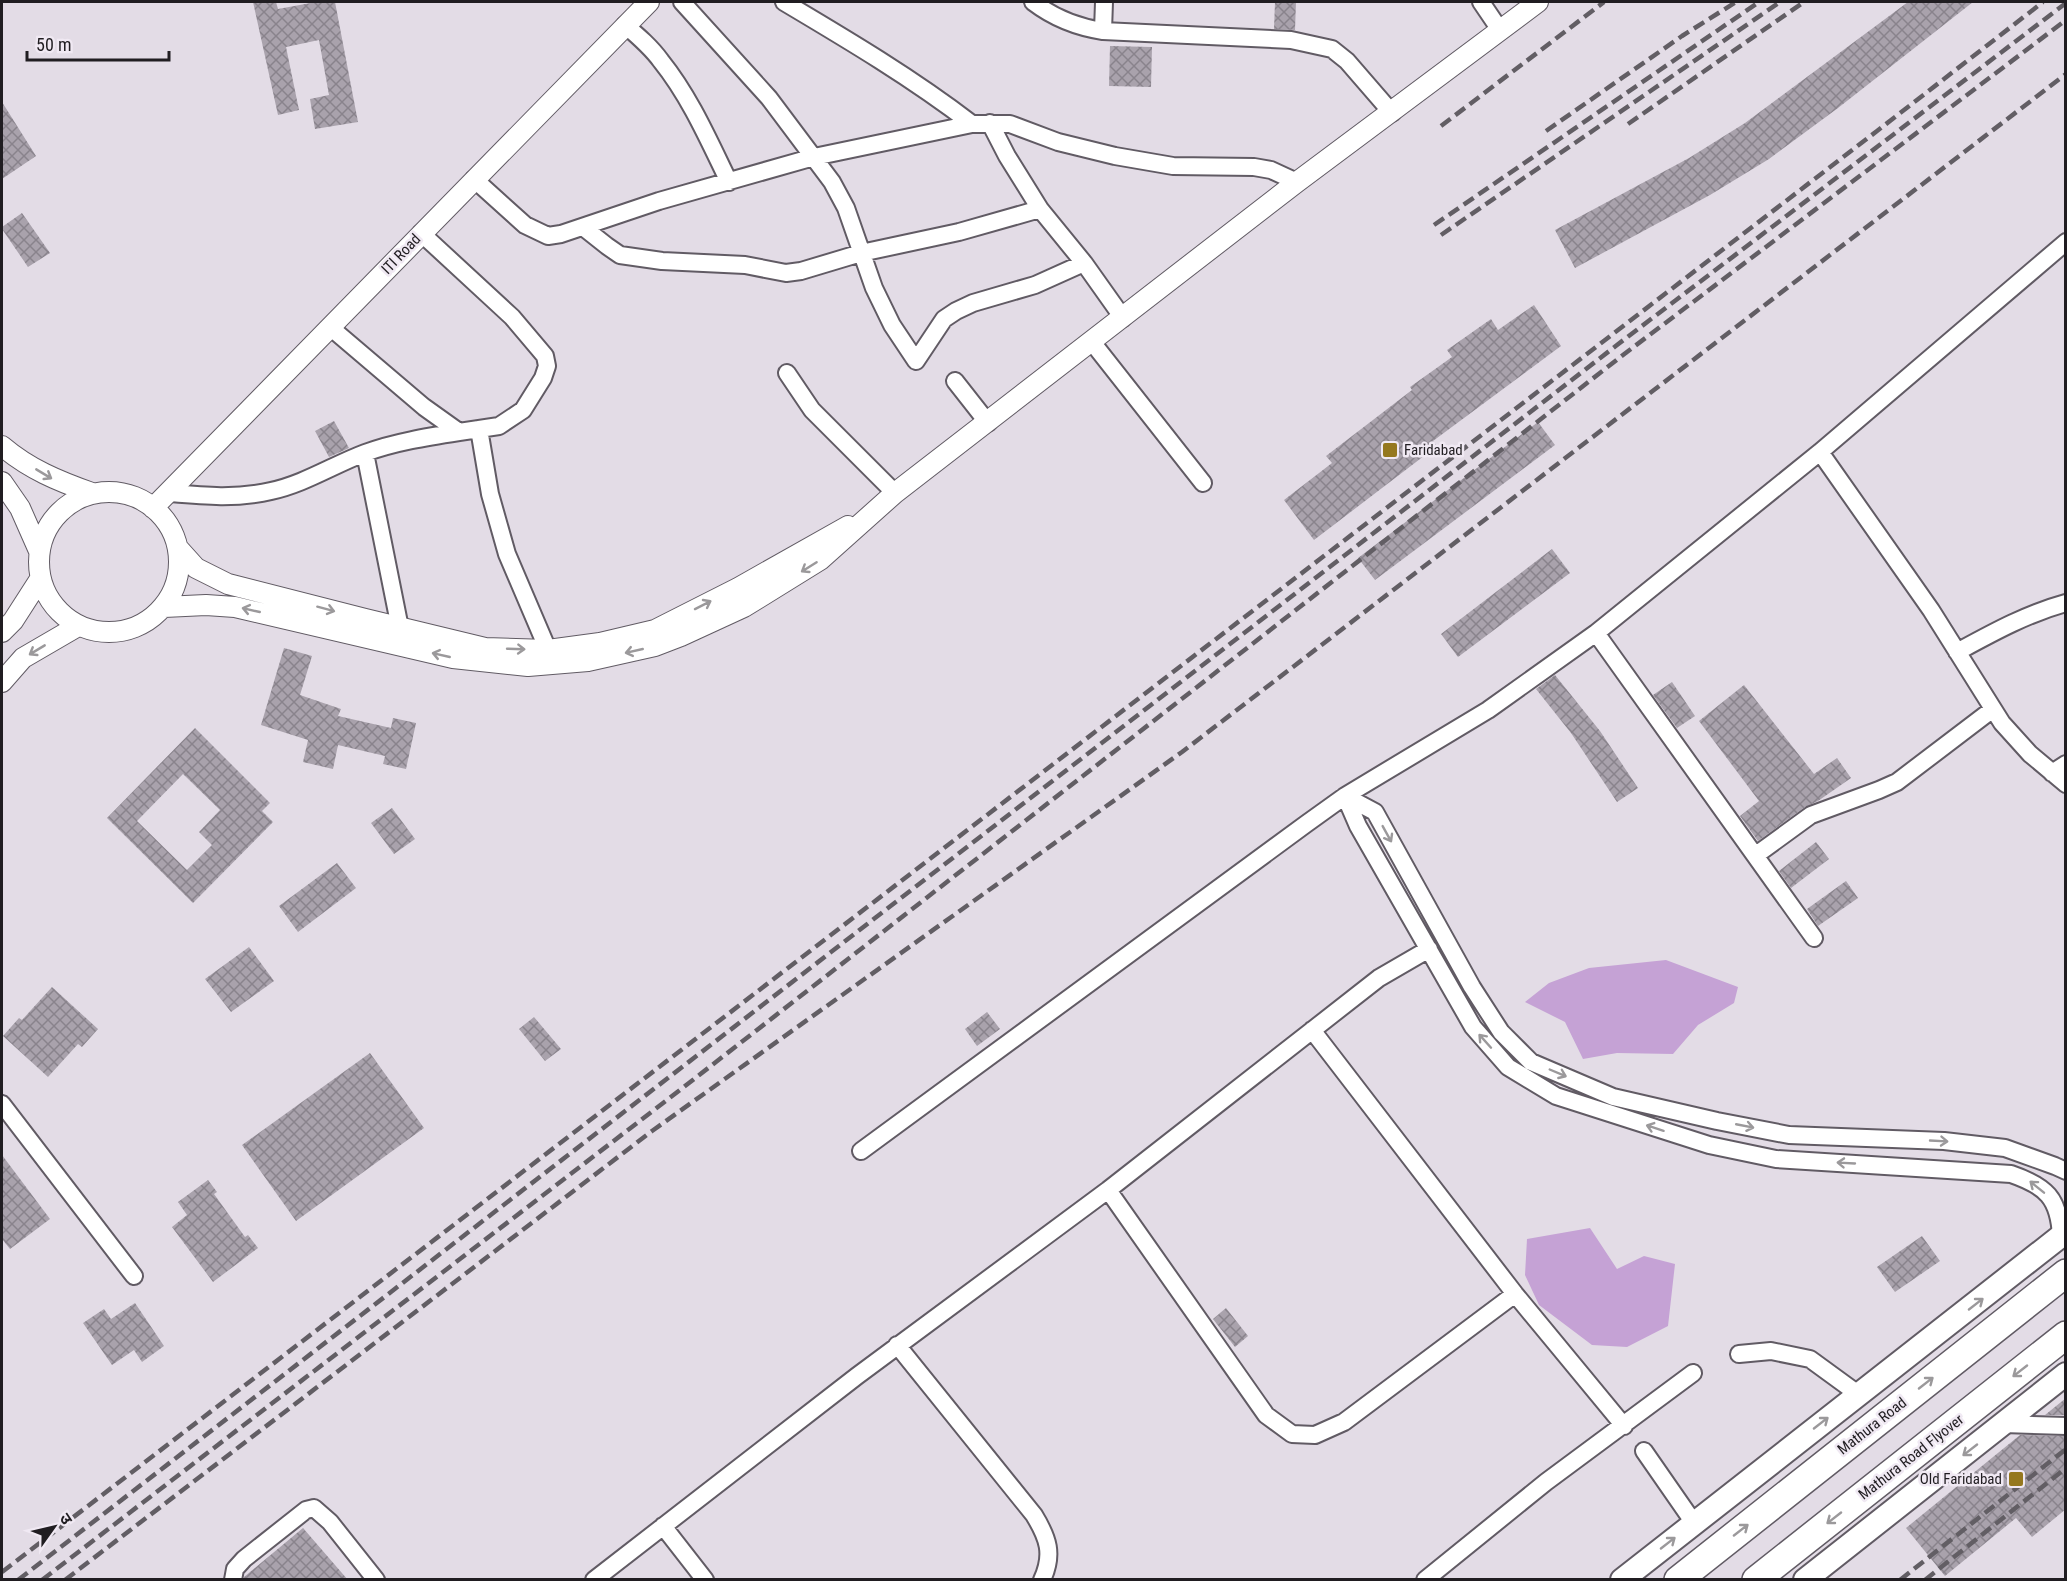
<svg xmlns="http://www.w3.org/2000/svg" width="2067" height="1581" font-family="'Roboto Condensed','Noto Sans Devanagari',sans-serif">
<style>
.water{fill:#c5a2d5}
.building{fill:url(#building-cross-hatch);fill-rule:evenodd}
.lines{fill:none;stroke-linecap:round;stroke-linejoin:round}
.minor-casing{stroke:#615b64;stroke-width:20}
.tertiary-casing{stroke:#615b64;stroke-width:22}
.secondary-casing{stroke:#615b64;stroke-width:26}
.trunk-casing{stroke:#615b64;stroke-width:30}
.minor{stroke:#fff;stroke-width:16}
.tertiary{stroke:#fff;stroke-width:20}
.secondary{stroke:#fff;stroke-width:22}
.trunk{stroke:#fff;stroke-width:27}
.rail{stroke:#625e64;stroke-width:4.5;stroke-dasharray:12 6;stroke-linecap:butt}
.oneway{stroke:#9b999b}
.poi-dot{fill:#95781f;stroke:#f0e9f3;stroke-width:2}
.labels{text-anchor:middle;stroke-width:5;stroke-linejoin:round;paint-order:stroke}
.street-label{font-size:15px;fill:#201d21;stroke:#f0e9f3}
.poi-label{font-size:15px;fill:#201d21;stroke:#f0e9f3;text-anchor:start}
</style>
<defs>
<pattern id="building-cross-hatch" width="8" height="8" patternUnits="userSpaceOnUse" patternTransform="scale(1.5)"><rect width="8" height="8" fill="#a9a2ac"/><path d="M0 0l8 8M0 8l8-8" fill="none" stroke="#89838c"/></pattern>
</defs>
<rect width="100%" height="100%" fill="#e3dce6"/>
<path class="water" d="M1666,960L1738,987L1734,1003L1698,1025L1673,1054L1617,1053L1583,1059L1565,1022L1525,1002L1549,983L1589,968Z
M1590,1228L1617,1269L1644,1256L1675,1264L1668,1326L1627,1347L1592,1345L1539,1305L1525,1275L1527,1239Z"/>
<path class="building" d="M253,2H276L278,9L316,2H335L358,122L315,129L310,99L329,95L319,40L286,47L299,110L278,115Z
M1275,2H1296L1295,30L1274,29Z
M1908,2H1973L1838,108L1769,159L1710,195L1575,268L1555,230L1689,158L1745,123Z
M1110,46L1152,47L1151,87L1109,86Z
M2,102L36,156L2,179Z
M22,213L50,253L28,267L2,229V227Z
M1534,305L1561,346L1433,441L1437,446L1314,540L1284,500L1332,463L1326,456L1412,390L1410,387L1452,357L1447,350L1491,319L1498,330Z
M334,421L349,448L329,457L315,431Z
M1538,422L1555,445L1375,580L1358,558Z
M1552,549L1570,573L1458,657L1441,634Z
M284,648L312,656L300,695L341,709L338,716L391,728L393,718L416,723L406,769L383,764L385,756L338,745L333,769L303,762L308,740L261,725Z
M1555,675L1600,731L1638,788L1617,802L1571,733L1536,689Z
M1672,682L1695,716L1677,728L1653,695Z
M1744,685L1814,774L1837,758L1851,778L1818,801L1805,807L1758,841L1740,816L1759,801L1699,721Z
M195,728L270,803L262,811L273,822L193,903L107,818ZM183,774L220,810L199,832L212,845L187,870L137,821Z
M392,808L415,839L394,854L371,823Z
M1816,842L1829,859L1791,888L1779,871Z
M337,863L356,888L298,932L279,906Z
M1846,881L1858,898L1818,926L1807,909Z
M249,947L274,981L231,1012L205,979Z
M52,987L98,1029L82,1047L78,1044L48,1077L3,1036L19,1018L22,1020Z
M987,1012L1000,1029L977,1046L965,1029Z
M534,1017L561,1049L545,1061L519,1029Z
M370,1053L424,1128L296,1221L242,1145Z
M2,1155L50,1219L10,1249L2,1239Z
M208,1180L217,1192L214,1194L245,1237L248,1235L258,1248L213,1282L172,1227L187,1215L178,1202Z
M1922,1236L1940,1261L1895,1292L1877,1267Z
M135,1303L164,1346L142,1362L134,1350L112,1365L83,1323L104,1309L111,1319Z
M1226,1308L1248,1336L1235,1347L1213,1319Z
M2066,1398V1415H2045Z
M2020,1435L2066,1436V1509L2032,1537L2016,1518L1945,1576L1906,1528Z
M303,1528L348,1580H244V1577Z"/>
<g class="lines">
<g class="minor-casing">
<path id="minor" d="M682,2L769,98L832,182L846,208L874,288L892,325L916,361L944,319L956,311L973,303L1035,285L1084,263
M784,2C848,40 912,78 972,124
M1033,2C1054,18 1076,27 1103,31L1291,40L1332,49L1347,61L1392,113
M1481,2L1500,30
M625,25C638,36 651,47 661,61C690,97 709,141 729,182
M1103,31L1104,2
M990,123L1007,156L1040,209L1084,263L1123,318
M474,179L525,225L548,236L561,234L659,201L814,157L972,124H1010L1058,142L1115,156L1173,166L1254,167L1271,170L1297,182
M583,227L607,246L620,255L662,261L745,265L786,273L801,271L861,253L959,232L1040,209
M330,327L424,407L459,432L499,426L523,410L543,378L547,366L545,356L512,317L421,233
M1092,342L1203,483
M787,373L812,410L895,493
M955,381L988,423
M479,429L490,494L507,554L548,650
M1820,452L1931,610L2002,723L2030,754L2066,784
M365,453L400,628
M170,493C204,496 237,499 271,491C304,484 333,465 365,453C395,442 427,437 459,432
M1596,633L1814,938
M1957,652C1992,633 2026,614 2066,603
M2052,773L2066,764
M1345,796L1358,826L1473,1027L1508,1067L1556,1096L1709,1145L1776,1159L2011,1174C2046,1186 2059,1198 2061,1236
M1345,796L1375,812L1472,987L1501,1032L1531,1062L1613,1097L1717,1121L1789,1135L1944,1141L2005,1148L2055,1166L2066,1171
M1756,855L1811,815L1879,790L1897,782L1993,709
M1312,1030L1515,1294L1624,1426
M2,1104L134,1276
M861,1151L1306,824L1345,796L1488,710L1596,633L1820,452L2066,242
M1108,1190L1266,1415L1292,1434L1315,1435L1344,1422L1515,1294
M897,1345L1034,1515C1048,1538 1054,1554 1042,1580
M1739,1354L1771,1351L1810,1359L1858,1394
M2003,1424L2066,1426
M1644,1451L1694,1523
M663,1526L705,1580
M233,1580L235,1569L244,1559L306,1510L314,1508L330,1522L376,1580
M594,1580L857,1376L1108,1190L1379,978L1429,949
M1425,1580L1546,1482L1693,1373"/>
</g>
<g class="tertiary-casing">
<path id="tertiary" d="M2,446C29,469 58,481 92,493
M2,482L20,508L39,551
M39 562a70 70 0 1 1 140 0a70 70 0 1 1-140 0Z
M153,508L649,2
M178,548L196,568L228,584L365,619L485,648L548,650L600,643L655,630L738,588L848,526
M164,607L206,605L235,607L453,658L528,666L588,661L655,646L681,636L744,607L820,560L895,493L1297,182L1538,2
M2,632L13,621L40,579
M2,682L23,658L78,626"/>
</g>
<g class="secondary-casing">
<path id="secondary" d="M1622,1580L2066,1232
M1805,1580L2066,1374"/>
</g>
<g class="trunk-casing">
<path id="trunk" d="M1678,1580L2066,1273
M1756,1580L2066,1335"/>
</g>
<use href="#minor" class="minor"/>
<use href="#tertiary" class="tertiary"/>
<use href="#secondary" class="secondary"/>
<use href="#trunk" class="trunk"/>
<path class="rail" d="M1628,124L1804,2
M1441,126L1604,2
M1546,131L1682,36L1736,2
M1434,225L1759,2
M1441,235L1780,2
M2,1572L1877,131L2043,2
M18,1580L1617,345L2066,3
M42,1580L680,1090L1623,355L2066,20
M65,1580L652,1131L1182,752L2066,74
M1900,1580L2066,1449
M1925,1580L2066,1468"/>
</g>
<defs><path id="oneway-shaft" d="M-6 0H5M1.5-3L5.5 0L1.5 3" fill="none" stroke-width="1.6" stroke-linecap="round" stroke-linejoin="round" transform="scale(1.5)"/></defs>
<g class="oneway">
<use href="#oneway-shaft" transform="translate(44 474) rotate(31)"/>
<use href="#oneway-shaft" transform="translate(809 567) rotate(148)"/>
<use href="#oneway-shaft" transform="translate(703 605) rotate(-27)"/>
<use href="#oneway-shaft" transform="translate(326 609) rotate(15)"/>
<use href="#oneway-shaft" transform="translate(251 610) rotate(-167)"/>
<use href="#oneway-shaft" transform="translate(516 649) rotate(2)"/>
<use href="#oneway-shaft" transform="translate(37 650) rotate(149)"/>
<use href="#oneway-shaft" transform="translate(634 651) rotate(167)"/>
<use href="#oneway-shaft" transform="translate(441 655) rotate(-167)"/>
<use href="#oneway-shaft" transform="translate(1387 834) rotate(61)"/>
<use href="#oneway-shaft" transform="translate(1485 1041) rotate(-132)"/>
<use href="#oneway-shaft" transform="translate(1558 1073) rotate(23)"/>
<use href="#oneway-shaft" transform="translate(1745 1126) rotate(11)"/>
<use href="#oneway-shaft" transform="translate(1655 1128) rotate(-162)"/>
<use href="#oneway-shaft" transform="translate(1939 1141) rotate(3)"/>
<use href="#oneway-shaft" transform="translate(1846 1163) rotate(-177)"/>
<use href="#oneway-shaft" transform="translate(2037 1187) rotate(-141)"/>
<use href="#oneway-shaft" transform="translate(1976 1304) rotate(-38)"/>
<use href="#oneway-shaft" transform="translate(2020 1371) rotate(142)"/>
<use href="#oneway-shaft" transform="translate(1926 1383) rotate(-38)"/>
<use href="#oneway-shaft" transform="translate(1821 1423) rotate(-38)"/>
<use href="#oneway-shaft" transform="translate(1970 1450) rotate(142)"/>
<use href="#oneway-shaft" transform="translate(1834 1518) rotate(142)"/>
<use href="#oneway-shaft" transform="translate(1741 1530) rotate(-38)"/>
<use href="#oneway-shaft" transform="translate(1668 1543) rotate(-38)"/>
</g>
<g class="poi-dot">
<rect x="1382" y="442" width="16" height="16" rx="3"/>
<rect x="2008" y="1471" width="16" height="16" rx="3"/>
</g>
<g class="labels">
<g class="street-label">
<text transform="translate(401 254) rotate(-46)" y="5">ITI Road</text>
<text transform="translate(1872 1426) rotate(-38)" y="5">Mathura Road</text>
<text transform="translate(1911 1457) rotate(-38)" y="5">Mathura Road Flyover</text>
</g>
<g class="poi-label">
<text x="1404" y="455">Faridabad</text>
<text x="2002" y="1484" text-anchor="end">Old Faridabad</text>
</g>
</g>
<rect width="2067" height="1581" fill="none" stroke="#201d21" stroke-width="6"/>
<g transform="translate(54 1527) rotate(56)" stroke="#f0e9f3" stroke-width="4.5" paint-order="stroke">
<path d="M0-4.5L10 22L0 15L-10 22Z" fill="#201d21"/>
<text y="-9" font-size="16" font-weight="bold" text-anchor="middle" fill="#201d21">उ</text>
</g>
<path d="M27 51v9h142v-9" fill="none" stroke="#201d21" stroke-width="3"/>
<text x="36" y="51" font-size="18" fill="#201d21" stroke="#f0e9f3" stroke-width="4.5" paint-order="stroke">50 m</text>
</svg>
